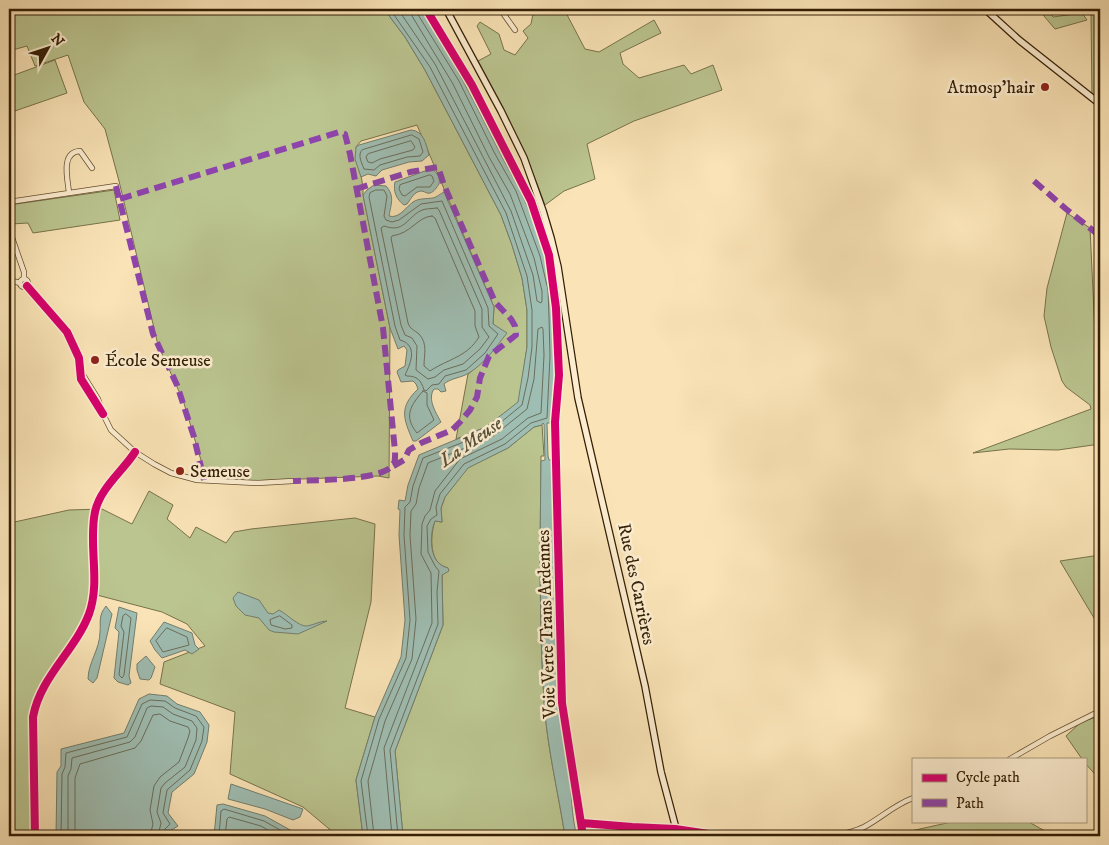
<svg xmlns="http://www.w3.org/2000/svg" width="1109" height="845" font-family="'IM FELL DW Pica',serif">
<style>
.green{fill:#bbc590;stroke:#78724a}
.water{fill:#9fbeb3;stroke:#747e6d}
.lines{fill:none;stroke-linecap:round;stroke-linejoin:round}
.shore{stroke:#6a6e5c;stroke-width:1}
.street-casing{stroke:#665032;stroke-width:6}
.secondary-casing{stroke:#341f05;stroke-width:8}
.street{stroke:#fcedd0;stroke-width:4.5}
.secondary{stroke:#fcedd0;stroke-width:5.5}
.quiet{stroke:#8e44ad;stroke-width:6;stroke-dasharray:12 6;stroke-linecap:butt}
.cycleway-casing{stroke:#fcedd0;stroke-width:11}
.cycleway{stroke:#d6006c;stroke-width:8}
.poi-dot{fill:#8f2418;stroke:#fcedd0;stroke-width:2}
.labels{text-anchor:middle;stroke-width:5;stroke-linejoin:round;paint-order:stroke}
.poi-label{font-size:18px;fill:#341f05;stroke:#fcedd0;text-anchor:start}
.street-label{font-size:18px;fill:#341f05;stroke:#fcedd0}
.water-label{font-size:19px;font-style:italic;fill:#544f39;stroke:#fcedd0}
</style>
<rect width="100%" height="100%" fill="#fae4b7"/>
<filter id="stains"><feTurbulence type="fractalNoise" baseFrequency=".004" numOctaves="4"/><feColorMatrix values="0 0 0 0 .2 0 0 0 0 .09 0 0 0 0 .02 0 0 0 .5 -.17"/></filter>
<radialGradient id="worn" r=".72"><stop offset=".6" stop-color="#630" stop-opacity="0"/><stop offset="1" stop-color="#630" stop-opacity=".3"/></radialGradient>
<path class="green" d="M9,9H384L405,37L425,70L501,215L512,245L522,278L527,310V347L519,402L486,427L456,439L468,374L489,356L493,324L494,307L417,125L361,141L356,147L363,187V195L390,328L389,478L378,476L251,481L206,477L183,400L158,345L119,181L105,129L84,102L68,55L35,66L27,46L9,51Z
M534,9H564L585,49L599,52L654,20L661,33L620,53L623,64L639,78L684,65L691,74L713,65L722,90L634,121L587,144L595,179L564,191L545,205C527,154 503,108 478,61L491,54L477,26L480,22L499,34L504,50L515,55L528,38L523,31L531,24Z
M1038,9H1048L1053,17L1082,13L1087,20L1055,29Z
M1091,9H1100V112L1092,101Z
M55,60L67,93L9,113V77Z
M114,190L120,220L33,233L28,223L11,224L9,205Z
M1067,213L1090,228L1097,376L1100,375V444L1058,450L1009,449L973,453L1091,409L1090,405L1066,387L1062,381L1051,347L1044,316L1047,288Z
M542,425L544,456H541V461C540,540 539,621 544,701C547,747 558,791 565,836H403L395,751L443,625L442,575L448,568C445,567 442,566 440,564C429,556 431,532 435,521L442,522L441,508L445,497L468,467L508,448L534,427Z
M149,491L173,505L167,519L190,538L196,527L226,543L234,532L251,529L355,518L375,524L371,602L345,708L375,717L356,780L363,836H332L334,833L303,807L230,774L235,712L160,684L164,662L205,646L187,624L162,612L93,594L87,617L34,699L30,725L33,836H9V547H14L10,523L69,510L102,509L132,524Z
M1100,555V628L1060,561Z
M1100,716V780L1085,763V759H1082L1066,736L1081,722Z
M956,821H1027L1054,836H888Z"/>
<path class="water" d="M384,9H420C450,54 472,97 496,145C507,168 521,189 530,213C540,237 550,264 553,290C558,329 557,384 551,423H547L548,456L549,460H552L553,479L557,683C559,716 565,749 570,783C572,800 572,819 577,836H565C558,791 547,747 544,701C539,621 540,540 541,461L545,460L544,424L543,423L542,425L534,427L508,448L468,468L445,497L441,508L442,522L435,521C430,532 429,556 440,564C442,566 445,567 448,568L449,571L442,575L443,625L395,751L403,836H363L356,780L375,717L401,657L405,620L399,535L400,510L398,509L399,500L405,501L408,485L419,455L486,427L518,402L527,347V310L522,278L512,245L501,215L425,70L405,37Z
M411,130C424,131 426,144 429,155L422,161L409,162L382,170L376,176L368,174L361,177L355,159L356,147L359,145Z
M430,169C436,170 441,178 439,184C437,187 434,192 430,193C427,194 426,192 422,191C414,191 411,199 407,204L404,205C396,199 393,191 395,182Z
M374,185L386,186C395,196 391,204 389,216C399,219 405,208 413,202C419,198 426,199 433,198C437,197 440,194 444,192L494,307L493,324L507,333C496,347 485,363 469,373C461,378 451,378 444,384L446,391L441,392L438,389H434C427,399 436,413 441,422L416,441H413C403,418 399,407 418,389L416,384L413,381L401,382L397,372L398,370L405,366L407,350L404,346L398,349L390,328L363,195L367,190Z
M238,592L259,600L268,613L273,614L279,610C287,614 299,627 307,626C314,625 320,621 327,621L298,634L274,632L269,630L259,618L245,615L236,606L233,598Z
M106,606L112,614L97,678L93,683L88,679C88,663 100,649 100,632C101,622 98,616 106,606Z
M119,607L137,613L129,676L131,683L128,685L118,682L114,678L119,632L115,628Z
M164,622L192,633L195,645L199,649L192,654L185,650L162,658L155,650L150,641Z
M146,656L155,667L151,678L149,680L140,679L137,670V664Z
M149,694L167,696L177,704L200,712L209,725L207,742L194,774L172,792L168,813L178,826L170,831L169,836H56L57,772L61,766V749L124,733L139,699Z
M231,784L303,809L300,817L293,820L265,809L228,799Z
M223,804L265,816L301,836H214L217,805Z"/>
<g class="lines">
<path class="shore" d="M398,9L435,64L511,211L533,275L537,301L541,303L542,301V291L534,258L510,194L489,157L453,84L412,16L410,9
M412,135L419,139L423,152L420,156L407,157L380,165L374,170L364,169C362,163 357,155 362,150Z
M411,141L415,147L413,150L380,159L372,163L368,162L366,157L368,154Z
M430,175L432,176L434,181L430,187H417L405,196L402,195L399,189L400,185Z
M376,190H384L387,196L384,216L386,220L392,222L399,220L421,204L442,201L488,308L489,326L498,334L485,353L466,370L445,376L439,384L432,385L426,391L424,390C421,380 417,376 407,376L405,375C411,363 418,345 400,340L395,326L369,197L370,193Z
M437,208L439,210L482,309V327L489,337L480,349L463,364L444,370L435,377L428,379L416,370L417,346L412,338L405,335L401,325L381,228L384,226C404,233 406,219 420,211C425,208 432,209 437,208Z
M432,216L435,218L475,311V326L479,337C467,357 448,359 430,371L424,366C424,354 428,344 419,334C414,330 410,329 408,323L391,238L392,236C412,233 417,217 432,216Z
M423,391L427,393V405L434,420L417,433C403,416 411,405 423,391Z
M126,614L131,618L124,675L122,678L119,675L124,632L121,626L123,616Z
M280,616L292,625V628L285,629L271,625L270,620Z
M167,628L187,637L189,645L163,652L156,641Z
M61,836L62,774L65,767L66,753L127,737L142,704L150,700L165,701L175,708L196,716L204,727L202,741L190,770L167,790L163,813L170,824L165,829L164,836
M68,836V776L71,769L72,758L130,742L135,737L147,708L151,706L163,707L173,714L192,721L197,728L196,740L185,767L165,783L161,788L157,812L161,823L158,836
M75,836V778L80,764L135,748L141,741L153,715L160,714L170,721L188,727L190,731L188,738L179,762L160,777L154,786L150,810L153,824L150,836
M219,836L221,811L224,809L264,821L291,836
M225,836L227,819L229,817L261,826L278,836
M368,836L361,781L379,719L406,658L410,620L404,535L405,507L410,502L413,486L423,458L489,432L522,405L528,378L532,347V310L527,276L506,213L430,67L390,9
M374,836L368,781L385,721L412,659L416,619L410,535L411,511L416,504L419,488L428,463L492,437L527,409L534,379L538,329L542,327L543,329L544,355L541,413L528,418L502,439L460,459L435,491L430,510L425,516L422,524L421,554L431,573L432,623L384,748L392,836
M398,836L390,750L438,624L437,592L439,571L435,566L428,552L427,526L431,519L437,515L436,507L440,494L464,464L505,444L531,423L547,418L550,356L549,317L548,290L540,256L516,191L495,154L459,81L417,13L416,9"/>
<g class="street-casing">
<path id="street" d="M500,9L515,30
M69,193C68,180 60,152 80,151L92,168
M9,202L116,186
M9,229L24,272V279
M20 283a4 4 0 1 1 8 0a4 4 0 1 1-8 0Z
M9,280L20,283
M27,286L67,332L79,358L81,379L101,411
M80,370L98,399L103,414L111,430L135,452L154,464L171,473L197,480L258,483L293,481
M1010,759L1050,736L1100,711
M582,823L632,827L675,829L709,834L744,836
M35,836L33,717C40,677 75,651 89,614C101,581 88,545 95,512C100,488 123,471 135,452
M833,836C844,834 854,832 864,827C881,818 894,805 913,798"/>
</g>
<g class="secondary-casing">
<path id="secondary" d="M446,9L501,111L524,158L543,211L551,238L558,267L578,398L645,686L661,772L678,836
M985,9L1019,40L1100,104
M1099,9L1100,10"/>
</g>
<use href="#street" class="street"/>
<use href="#secondary" class="secondary"/>
<path class="quiet" d="M1034,181L1066,209L1100,236
M116,186L153,334L177,385L194,437L204,480
M356,189L410,172L438,167L444,185L495,302L511,319L515,326L516,335L489,356L480,378L477,397L470,410L461,421L452,430L421,443L409,450L404,460L392,467
M120,199L339,132L345,134L350,154L383,328L395,451C395,457 396,462 392,466C380,481 313,480 293,481"/>
<g class="cycleway-casing">
<path id="cycleway" d="M426,9L472,85L531,201L549,255L556,308L559,375L555,422L562,703L583,836
M27,286L67,332L79,358L81,379L103,414
M582,823L632,827L675,829L709,834L744,836
M35,836L33,717C40,677 75,651 89,614C101,581 88,545 95,512C100,488 123,471 135,452"/>
</g>
<use href="#cycleway" class="cycleway"/>
</g>
<g class="poi-dot">
<circle cx="1045" cy="87" r="5"/>
<circle cx="95" cy="360" r="5"/>
<circle cx="180" cy="471" r="5"/>
</g>
<g class="labels">
<g class="poi-label">
<text x="1035" y="93" text-anchor="end">Atmosp'hair</text>
<text x="105" y="366">École Semeuse</text>
<text x="190" y="477">Semeuse</text>
</g>
<g class="street-label">
<text transform="translate(637 584) rotate(78)" y="6">Rue des Carrières</text>
<text transform="translate(546 624) rotate(-92)" y="6">Voie Verte Trans Ardennes</text>
</g>
<g class="water-label">
<text transform="translate(470 441) rotate(-35)" y="7">La Meuse</text>
</g>
</g>
<rect width="1109" height="845" fill="none" stroke="#fae4b7" stroke-width="30"/>
<rect x="10" y="10" width="1089" height="825" fill="none" stroke="#341f05" stroke-width="2.5"/>
<rect x="15" y="15" width="1079" height="815" fill="none" stroke="#341f05"/>
<rect x="912" y="758" width="175" height="65" fill="#fcedd0" stroke="#ac9b7f"/>
<rect x="922" y="774" width="25" height="8" fill="#d6006c" stroke="#ac9b7f"/>
<text x="956" y="782" font-size="15" fill="#341f05">Cycle path</text>
<rect x="922" y="799" width="25" height="8" fill="#8e44ad" stroke="#ac9b7f"/>
<text x="956" y="808" font-size="15" fill="#341f05">Path</text>
<g transform="translate(48 48) rotate(50)" stroke="#fcedd0" stroke-width="4" paint-order="stroke">
<path d="M0-4L9 19L0 12L-9 19Z" fill="#341f05"/>
<text y="-8" font-size="14" font-weight="bold" text-anchor="middle" fill="#341f05">N</text>
</g>
<rect width="100%" height="100%" filter="url(#stains)"/>
<rect width="100%" height="100%" fill="url(#worn)"/>
</svg>
